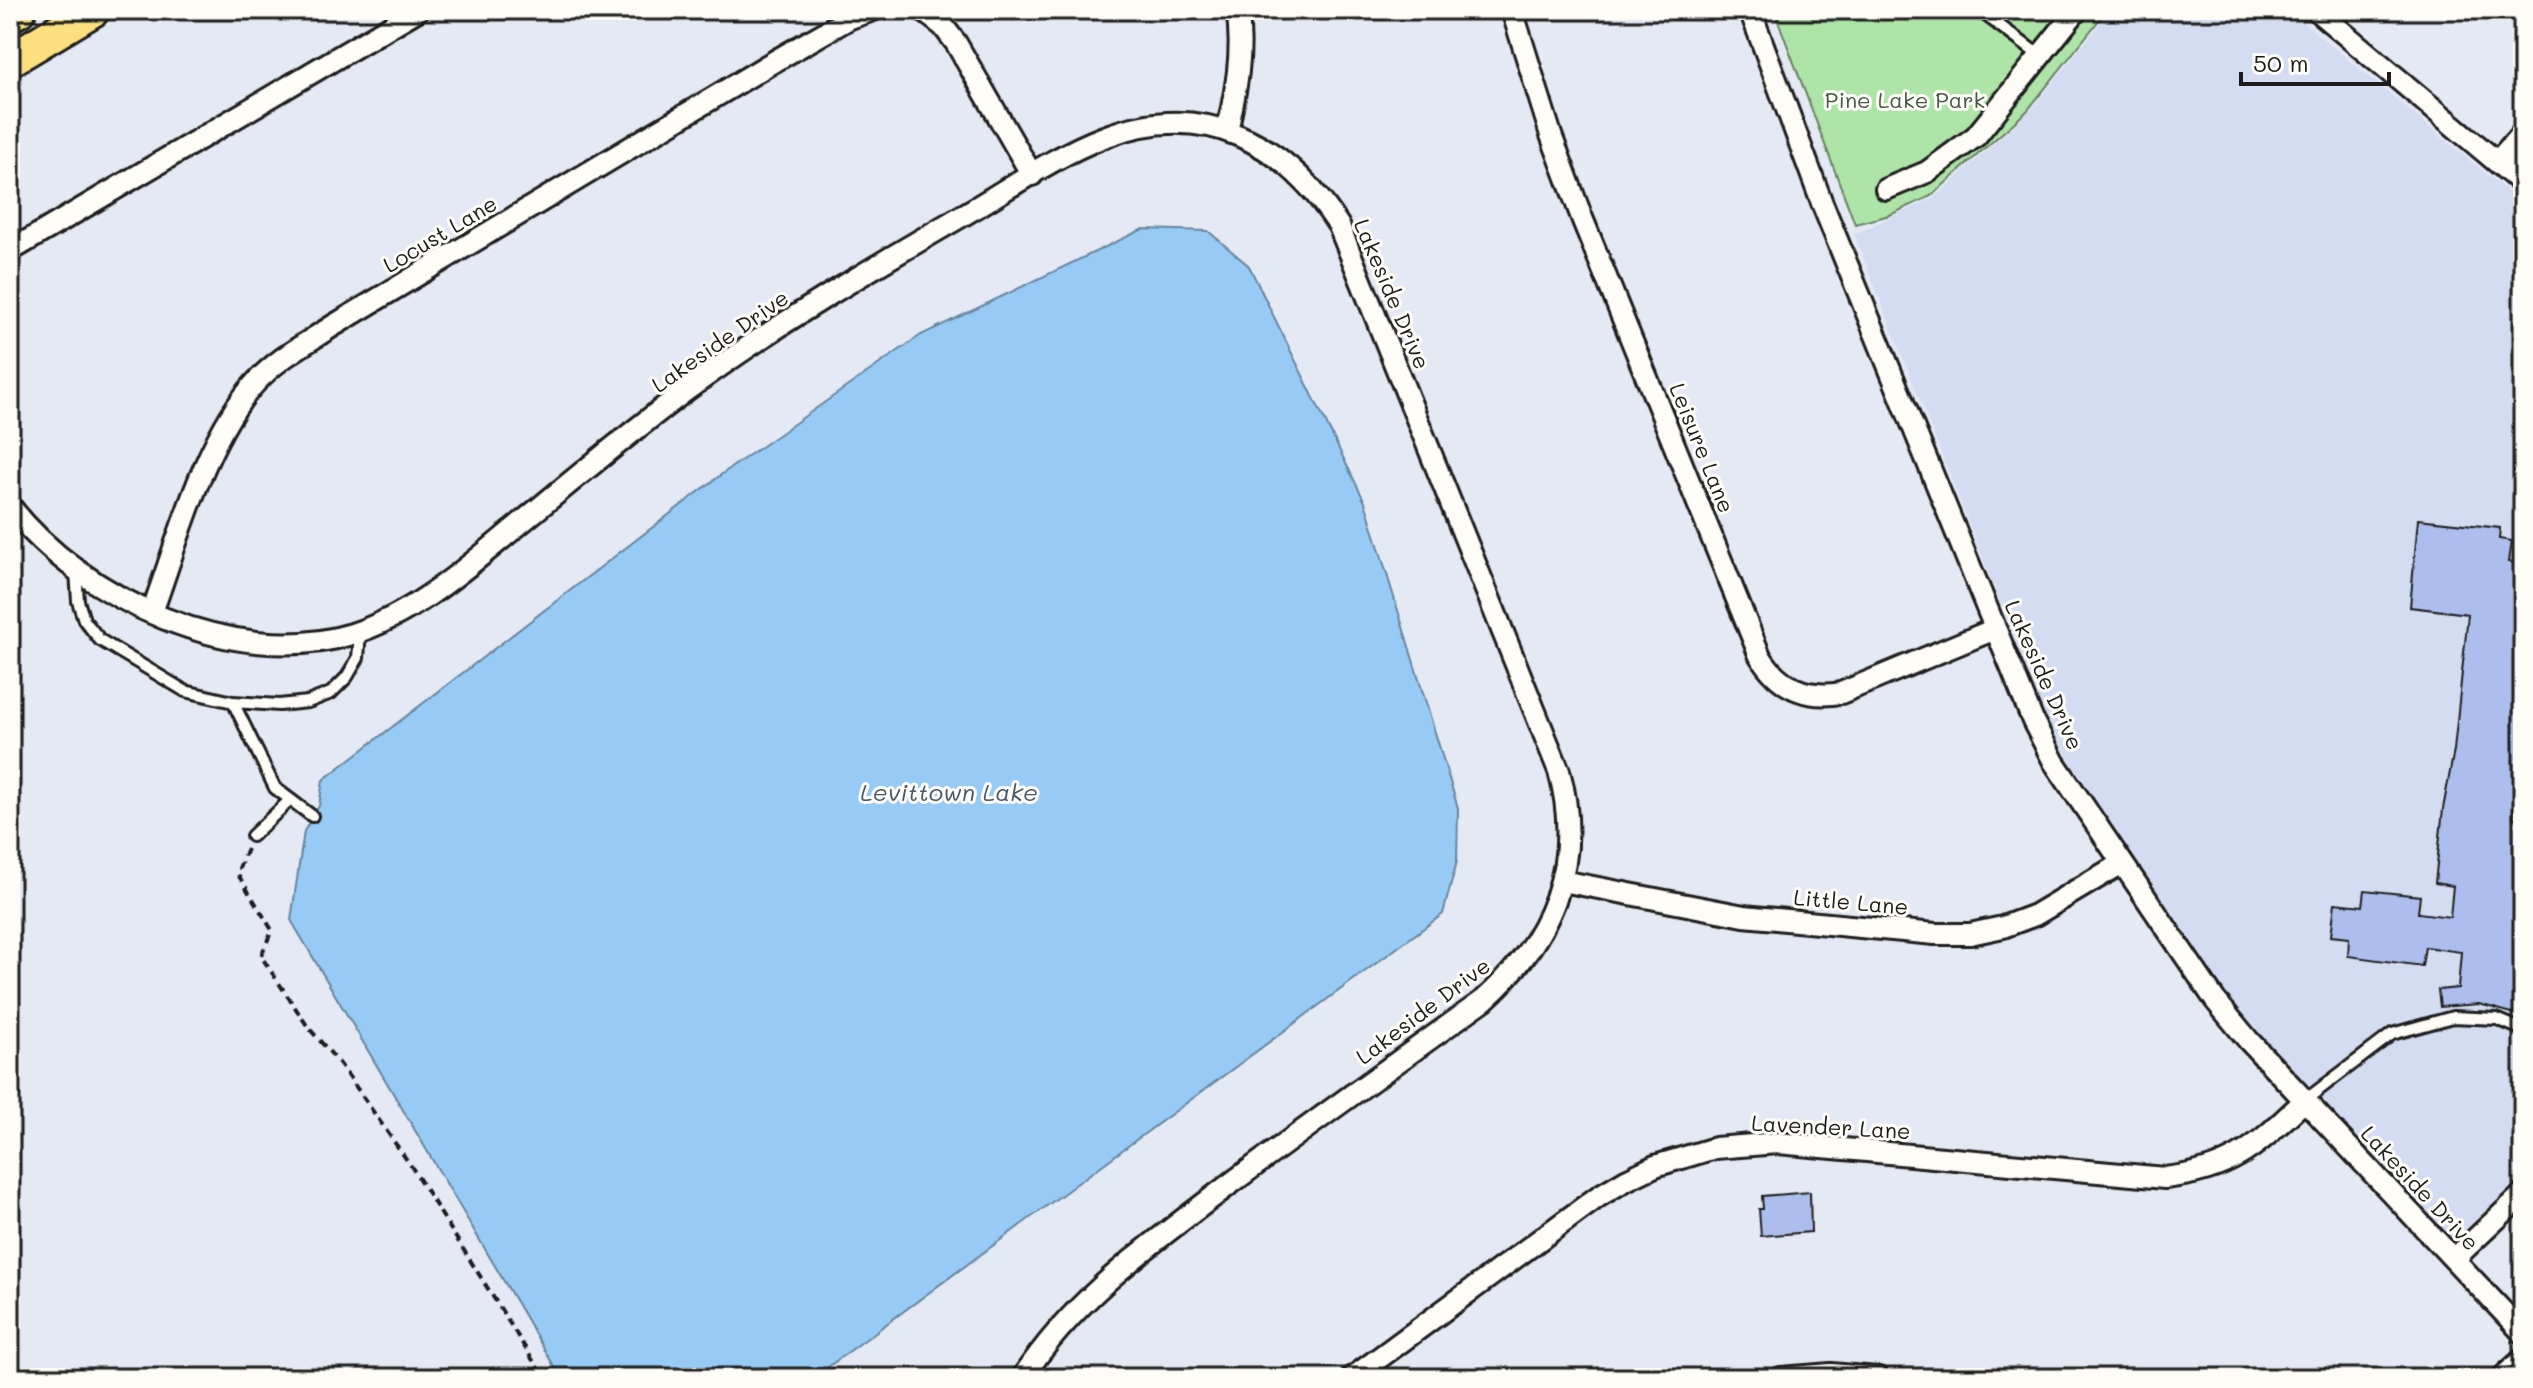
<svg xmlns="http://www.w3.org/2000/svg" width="2533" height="1388" font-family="Mali,sans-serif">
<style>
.built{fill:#d4dcf2}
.green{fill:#aee4a7;stroke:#658062;stroke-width:2}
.water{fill:#97cbf5;stroke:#66859e;stroke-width:2}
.building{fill:#adbeee;stroke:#1c1c1c;stroke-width:2}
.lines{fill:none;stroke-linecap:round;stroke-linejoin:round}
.service-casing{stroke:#1c1c1c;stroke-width:16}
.minor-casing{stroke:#1c1c1c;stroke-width:26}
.primary-casing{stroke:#1c1c1c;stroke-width:38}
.path{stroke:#1c1c1c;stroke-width:4;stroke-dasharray:8 6;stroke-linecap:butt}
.service{stroke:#fdfcf7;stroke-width:10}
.minor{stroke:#fdfcf7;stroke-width:20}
.primary{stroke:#fce080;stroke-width:32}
.labels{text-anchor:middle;stroke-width:6;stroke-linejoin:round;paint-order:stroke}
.park-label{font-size:22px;fill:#485846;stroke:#fdfcf7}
.street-label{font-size:22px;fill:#1c1c1c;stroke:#fdfcf7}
.water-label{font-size:24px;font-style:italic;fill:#475968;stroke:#fdfcf7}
</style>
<rect width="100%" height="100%" fill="#e5e9f4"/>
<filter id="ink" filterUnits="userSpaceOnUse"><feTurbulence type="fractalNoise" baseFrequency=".0125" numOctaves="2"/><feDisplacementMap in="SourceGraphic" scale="16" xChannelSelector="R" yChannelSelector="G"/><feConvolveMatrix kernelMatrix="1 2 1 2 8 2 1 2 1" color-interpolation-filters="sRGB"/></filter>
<g filter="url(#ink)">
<path class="built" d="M2111,10H2288L2523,204V1178L2453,1240L2236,1008L2095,805L2046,718L1854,234L1934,198L2030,111Z"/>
<path class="green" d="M1774,10H2107L2027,111L1931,196L1890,215L1855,224Z"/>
<path class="water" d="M1143,229L1208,231L1249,266L1365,502L1458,808L1457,861L1443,914L813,1378H561L291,920L304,831L319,806L323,780L722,474L921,335Z"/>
<path class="building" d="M2418,519L2500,528L2499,539L2512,541L2509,562L2523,565V748L2513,818L2523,820V1016L2479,1004L2440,1007L2438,990L2458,988L2461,952L2425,947L2422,966L2348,956L2349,938L2331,936L2335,903L2363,906L2365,890L2420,896L2418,913L2450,917L2453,886L2435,883L2443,809L2454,750L2468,614L2410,607Z
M1810,1192L1811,1232L1761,1236L1759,1209H1763L1762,1196Z"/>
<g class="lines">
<g class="service-casing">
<path id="service" d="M1979,10L2040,56
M76,571L78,601L84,620L100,640L185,691L233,702L279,705L308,702L331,693L347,677L358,658L360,632
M233,702L275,788L312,816
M252,836L289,801
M2304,1101L2392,1034L2453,1017L2497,1019L2523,1030"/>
</g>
<g class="minor-casing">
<path id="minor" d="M922,10L943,26L956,43L1032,175
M1512,10L1551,135L1582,218L1760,656C1779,687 1805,699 1841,693L1995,629
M1750,10L1822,203L2033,721L2054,762L2215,1000L2249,1041L2523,1333
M2316,10L2523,184
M1227,131C1236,91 1244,51 1237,10
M2497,162L2523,132
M1886,189L1927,172L1976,136L2077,10
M10,251L418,10
M10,506C82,599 235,670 352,634C415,614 466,568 516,527C572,481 629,433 688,389C774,326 867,271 960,217C1007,190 1054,156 1104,137C1203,99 1285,141 1339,226L1559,771C1584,862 1552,939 1484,1000C1397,1062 1311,1124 1226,1187C1149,1246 1076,1296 1022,1378
M152,612C178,541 205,437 256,382C277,359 305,344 331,327L773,62L850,18L873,10
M1562,881L1744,916L1935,934H1970L2003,927L2035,915L2122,863
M2454,1259L2523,1194
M1352,1378L1599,1196L1626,1180L1655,1166L1715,1148L1778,1143L2165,1178C2234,1170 2256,1146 2304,1101
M1781,1378L1831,1374L1878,1378
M2502,1378L2523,1359"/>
</g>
<g class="primary-casing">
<path id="primary" d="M10,15L19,10
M10,60L93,10"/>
</g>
<path class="path" d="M1949,12L1951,10
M247,849L237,873L272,930L261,956L308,1027L340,1064L411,1166L544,1378"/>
<use href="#service" class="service"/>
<use href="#minor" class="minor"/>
<use href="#primary" class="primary"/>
</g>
</g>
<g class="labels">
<g class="park-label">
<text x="1905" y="108">Pine Lake Park</text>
</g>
<g class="street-label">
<text transform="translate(440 234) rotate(-31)" y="8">Locust Lane</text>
<text transform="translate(1392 294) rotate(67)" y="8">Lakeside Drive</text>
<text transform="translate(720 341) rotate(-35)" y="8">Lakeside Drive</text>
<text transform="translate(1702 448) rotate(68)" y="8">Leisure Lane</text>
<text transform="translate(2044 675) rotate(66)" y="8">Lakeside Drive</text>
<text transform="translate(1851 902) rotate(5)" y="8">Little Lane</text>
<text transform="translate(1423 1011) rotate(-37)" y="8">Lakeside Drive</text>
<text transform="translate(1831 1127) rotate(3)" y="8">Lavender Lane</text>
<text transform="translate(2420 1188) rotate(47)" y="8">Lakeside Drive</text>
</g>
<g class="water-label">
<text x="949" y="801">Levittown Lake</text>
</g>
</g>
<rect width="2533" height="1388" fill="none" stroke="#fdfcf7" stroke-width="40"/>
<rect x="20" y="20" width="2493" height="1348" fill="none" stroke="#1c1c1c" stroke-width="3" filter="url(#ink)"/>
<path d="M2241 72v12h148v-12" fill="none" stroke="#1c1c1c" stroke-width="4"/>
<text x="2253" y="72" font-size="24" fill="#1c1c1c" stroke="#fdfcf7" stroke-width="6" paint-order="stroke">50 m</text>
</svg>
